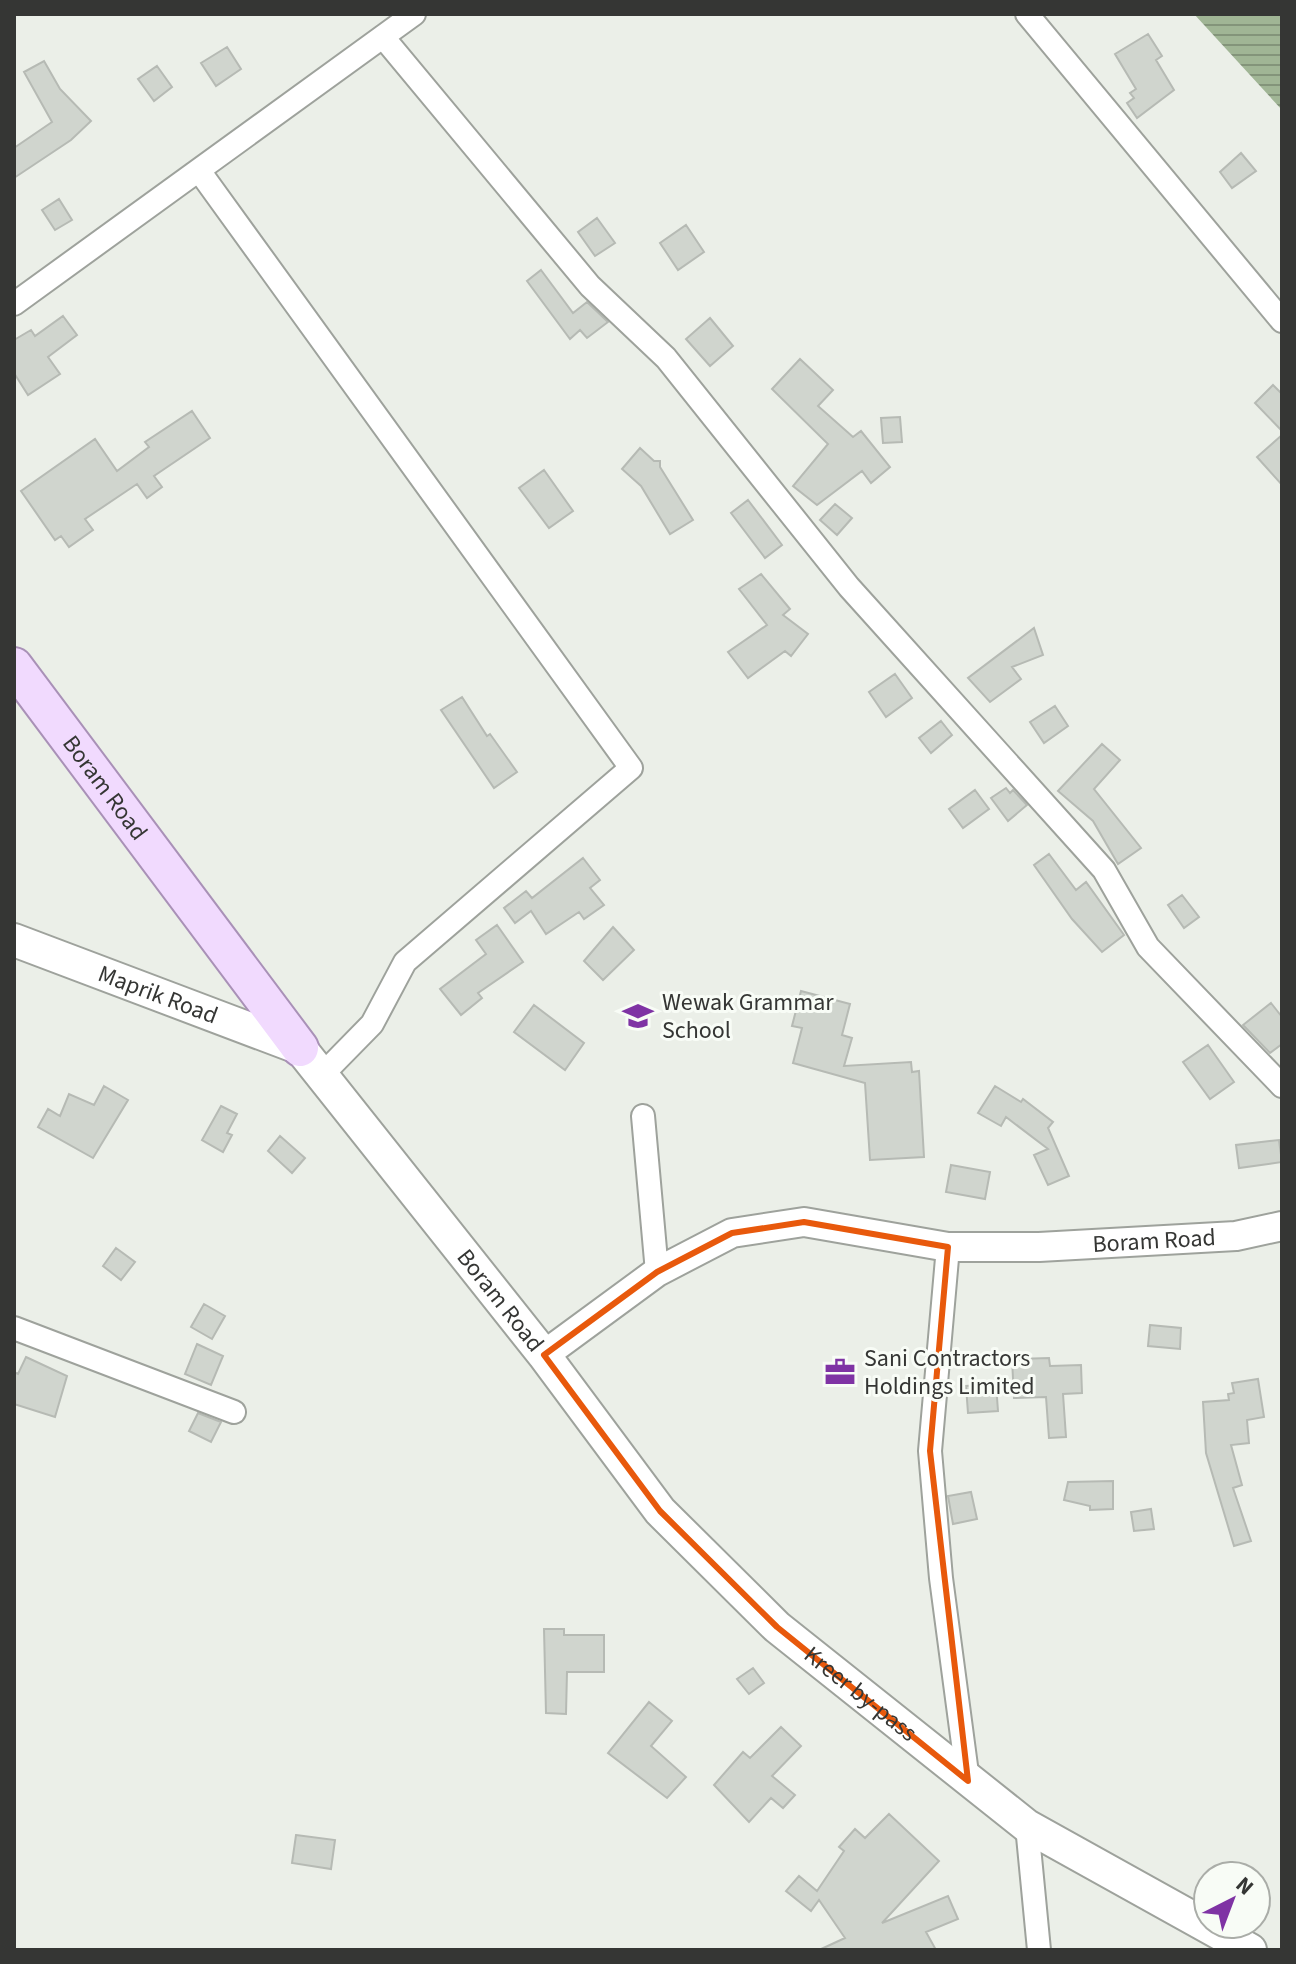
<svg xmlns="http://www.w3.org/2000/svg" width="1296" height="1964" font-family="'Source Sans 3',sans-serif">
<style>
.water{fill:url(#water-rules)}
.building{fill:#d0d5ce;stroke:#b6bab4;stroke-width:2}
.lines{fill:none;stroke-linecap:round;stroke-linejoin:round}
.minor-casing{stroke:#9ea29c;stroke-width:26}
.tertiary-casing{stroke:#9ea29c;stroke-width:32}
.secondary-casing{stroke:#9ea29c;stroke-width:36}
.primary-casing{stroke:#a991b7;stroke-width:40}
.minor{stroke:#fff;stroke-width:22}
.tertiary{stroke:#fff;stroke-width:28}
.secondary{stroke:#fff;stroke-width:32}
.primary{stroke:#f1dafe;stroke-width:36}
.marked{fill:none;stroke:#e8590c;stroke-width:6;stroke-linejoin:round}
.labels{text-anchor:middle;stroke-width:6;stroke-linejoin:round;paint-order:stroke}
.street-label{font-size:24px;fill:#353634;stroke:#f8fcf6}
.poi-label{font-size:24px;fill:#353634;stroke:#f8fcf6;text-anchor:start}
</style>
<defs>
<pattern id="water-rules" width="6" height="5" patternUnits="userSpaceOnUse" patternTransform="scale(2)"><rect width="6" height="5" fill="#a0b595"/><path d="M0 2.5h6" fill="none" stroke="#83947a"/></pattern>
</defs>
<rect width="100%" height="100%" fill="#ebefe8"/>
<path class="water" d="M1194,14H1282V110Z"/>
<path class="building" d="M1148,34L1162,56L1156,60L1174,90L1137,118L1127,103L1134,98L1130,93L1136,89L1115,54Z
M227,47L241,69L216,86L201,63Z
M44,61L60,89L91,121L71,140L14,178V148L52,122L24,72Z
M157,66L172,87L154,101L138,79Z
M1241,153L1256,171L1232,188L1220,172Z
M59,199L72,220L55,230L42,210Z
M597,218L615,243L595,256L578,232Z
M686,225L704,252L678,270L660,243Z
M541,270L573,313L587,302L608,322L587,338L580,330L570,339L527,281Z
M63,316L77,335L48,357L60,374L28,395L14,373V340L31,330L35,336Z
M710,318L733,346L710,366L686,339Z
M800,359L833,390L818,406L853,437L861,431L890,467L871,483L862,471L817,505L793,486L828,444L772,389Z
M1273,385L1282,394V431L1255,403Z
M192,411L210,438L154,476L162,487L147,498L137,484L85,519L93,530L69,547L61,536L55,540L21,491L95,439L117,471L149,447L145,442Z
M900,417L902,442L883,443L881,418Z
M1282,435V485L1257,457Z
M640,448L654,461H660V467L693,520L670,534L641,486L622,469Z
M544,470L573,511L549,528L519,488Z
M748,500L782,545L765,558L731,513Z
M835,504L852,518L837,535L820,520Z
M761,574L790,609L783,615L808,634L791,656L785,651L748,678L728,652L767,625L739,589Z
M1034,628L1043,655L1012,667L1021,679L990,702L968,678Z
M895,674L912,698L886,717L869,692Z
M462,697L487,736L490,734L517,772L494,788L441,710Z
M1055,706L1068,726L1044,743L1030,722Z
M941,721L952,735L931,753L919,738Z
M1102,744L1120,760L1094,789L1141,848L1118,864L1093,821L1058,791Z
M1006,788L1010,793L1013,790L1027,805L1008,821L991,798Z
M975,790L989,809L963,828L949,809Z
M1049,854L1076,890L1086,882L1124,935L1102,952L1072,919L1034,865Z
M583,858L600,880L590,888L604,905L584,919L579,912L546,934L531,911L515,923L504,908L526,891L532,898Z
M1182,895L1199,917L1184,928L1168,905Z
M497,925L523,962L478,993L482,998L461,1015L440,989L486,954L476,940Z
M613,927L634,950L603,980L584,961Z
M801,991L850,1004L842,1035L852,1038L844,1066L911,1062L912,1072L919,1071L924,1157L870,1160L865,1083L793,1063L802,1028L792,1026Z
M1271,1003L1282,1017V1044L1270,1053L1243,1025Z
M534,1005L584,1043L565,1070L514,1032Z
M1208,1045L1234,1082L1210,1099L1183,1062Z
M104,1086L128,1100L93,1158L38,1127L48,1109L60,1116L69,1094L94,1105Z
M995,1086L1021,1102L1023,1099L1053,1122L1048,1128L1069,1176L1048,1185L1034,1155L1048,1149L1006,1117L1001,1126L978,1113Z
M221,1106L237,1114L227,1133L232,1135L223,1152L202,1140Z
M280,1136L305,1158L292,1173L268,1151Z
M1279,1140L1282,1162L1239,1168L1236,1145Z
M951,1165L990,1172L985,1199L946,1192Z
M116,1248L135,1262L121,1280L103,1266Z
M204,1304L225,1316L212,1339L191,1327Z
M1150,1325L1181,1328L1180,1349L1148,1346Z
M197,1344L223,1356L211,1385L185,1374Z
M26,1357L67,1376L55,1417L14,1404V1372L18,1374Z
M1049,1358L1050,1366L1081,1365L1082,1393L1063,1394L1066,1437L1049,1438L1046,1397L1014,1398L1012,1359Z
M1258,1379L1264,1417L1247,1420L1249,1443L1231,1445L1242,1485L1233,1488L1251,1541L1234,1546L1206,1453L1203,1402L1229,1400L1228,1394L1234,1393L1232,1383Z
M996,1384L998,1411L968,1413L966,1386Z
M198,1413L221,1422L211,1442L189,1431Z
M1113,1481V1509L1090,1510V1506L1064,1500L1068,1482Z
M971,1492L977,1519L953,1524L948,1496Z
M1151,1509L1154,1529L1134,1531L1131,1512Z
M544,1629H564V1635H604V1672H567L566,1714L546,1713Z
M753,1668L764,1683L749,1694L737,1679Z
M649,1702L672,1721L651,1746L686,1777L667,1798L608,1753Z
M781,1727L801,1746L772,1776L795,1795L783,1808L771,1798L749,1822L714,1785L743,1752L750,1758Z
M889,1814L939,1861L882,1923L948,1896L958,1919L926,1932L936,1950H819L845,1938L819,1900L811,1911L786,1891L799,1876L817,1891L844,1851L839,1847L855,1829L865,1838Z
M296,1835L335,1840L331,1869L292,1863Z"/>
<g class="lines">
<g class="minor-casing">
<path id="minor" d="M1027,14L1282,321
M383,37L590,286L666,358L849,587L1104,870L1148,947L1282,1086
M200,172L631,768L405,962L372,1024L321,1076
M14,304L414,14
M643,1116L657,1272
M948,1247L930,1451L941,1578L968,1781
M14,1328L234,1412
M1027,1826L1039,1950"/>
</g>
<g class="tertiary-casing">
<g id="tertiary">
<path id="s1" d="M544,1355L657,1272L732,1233L804,1222L948,1247H1039L1236,1236L1282,1226"/>
</g>
</g>
<g class="secondary-casing">
<g id="secondary">
<path id="s2" d="M14,940L300,1048L544,1355L660,1511L777,1627L1027,1826L1250,1950"/>
</g>
</g>
<g class="primary-casing">
<g id="primary">
<path id="s3" d="M14,666L300,1048"/>
</g>
</g>
<use href="#minor" class="minor"/>
<use href="#tertiary" class="tertiary"/>
<use href="#secondary" class="secondary"/>
<use href="#primary" class="primary"/>
</g>
<path class="marked" d="M804,1222L948,1247L930,1451L968,1781L777,1627L660,1511L544,1355L657,1272L732,1233Z"/>
<defs>
<g id="school-bare" transform="scale(2.4)"><path d="M0-5L7-2L0 1L-7-2ZM-4 1L0 2.5L4 1V4Q0 6-4 4Z" fill="#7f33a4" stroke="#f8fcf6" stroke-width="2.5" paint-order="stroke"/></g>
<g id="office-bare" transform="scale(2.4)"><path d="M-6-3h4V-5.5h4V-3h4V5H-6ZM-1-4.5V-3h2v-1.5ZM-6 0V1H6V0Z" fill="#7f33a4" stroke="#f8fcf6" stroke-width="2.5" paint-order="stroke"/></g>
</defs>
<g fill-rule="evenodd">
<use href="#school-bare" x="638" y="1016"/>
<use href="#office-bare" x="840" y="1372"/>
</g>
<g class="labels">
<g class="street-label">
<text dy="8" stroke="none"><textPath href="#s3" startOffset="152">Boram Road</textPath></text>
<text dy="8" stroke="none"><textPath href="#s2" startOffset="154">Maprik Road</textPath></text>
<text dy="8" stroke="none"><textPath href="#s1" startOffset="650">Boram Road</textPath></text>
<text dy="8" stroke="none"><textPath href="#s2" startOffset="628">Boram Road</textPath></text>
<text dy="8" stroke="none"><textPath href="#s2" startOffset="1164">Kreer by-pass</textPath></text>
</g>
<g class="poi-label">
<text x="662" y="1010">Wewak Grammar<tspan x="662" dy="28">School</tspan></text>
<text x="864" y="1366">Sani Contractors<tspan x="864" dy="28">Holdings Limited</tspan></text>
</g>
</g>
<rect width="1296" height="1964" fill="none" stroke="#353634" stroke-width="32"/>
<g transform="translate(1232 1900) rotate(42)"><circle r="38" fill="#f8fcf6" stroke="#aaada8" stroke-width="2"/>
<path d="M0-6L14 30L0 20L-14 30Z" fill="#7f33a4"/>
<text y="-12" font-size="22" font-weight="bold" text-anchor="middle" fill="#353634">N</text>
</g>
</svg>
